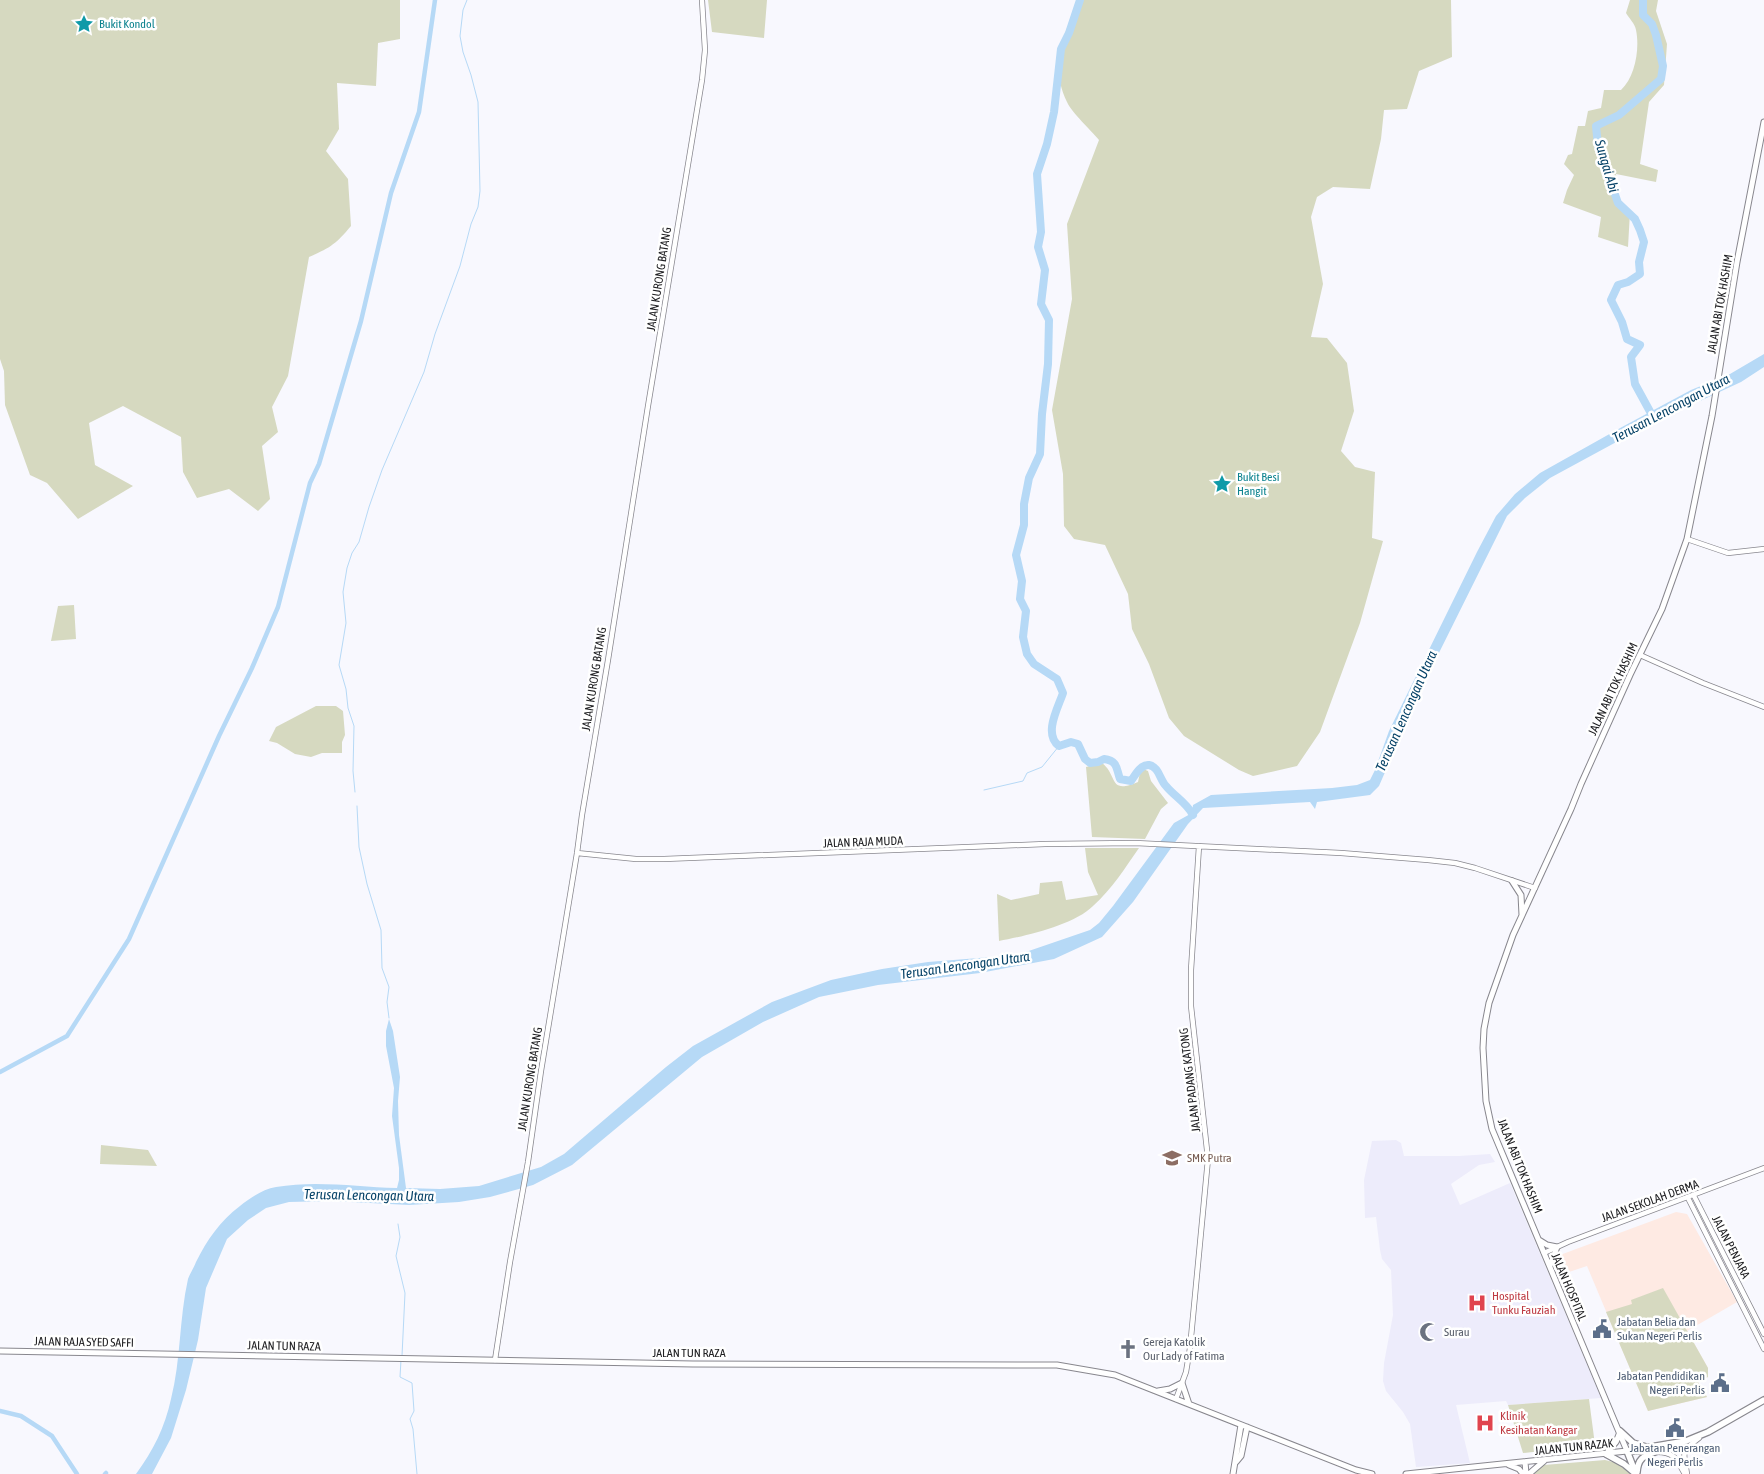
<svg xmlns="http://www.w3.org/2000/svg" width="1764" height="1474" font-family="'Asap Condensed',sans-serif">
<style>
.built{fill:#edecfb}
.education{fill:#feeae3}
.green{fill:#d6d9c0}
.water{fill:#b6d9f6}
.lines{fill:none;stroke-linecap:round;stroke-linejoin:round}
.stream{stroke:#b6d9f6;stroke-width:1}
.canal{stroke:#b6d9f6;stroke-width:4.5}
.river{stroke:#b6d9f6;stroke-width:8}
.tertiary-casing{stroke:#88878e;stroke-width:6}
.secondary-casing{stroke:#88878e;stroke-width:7}
.primary-casing{stroke:#88878e;stroke-width:8}
.tertiary{stroke:#fff;stroke-width:4.5}
.secondary{stroke:#fff;stroke-width:5}
.primary{stroke:#fff;stroke-width:5.5}
.labels{text-anchor:middle;stroke-width:5;stroke-linejoin:round;paint-order:stroke}
.culture-label{font-size:12px;fill:#0d838f;stroke:#fff;text-anchor:start}
.street-label{font-size:12px;fill:#202023;stroke:#fff}
.education-label{font-size:12px;fill:#785e54;stroke:#fff;text-anchor:start}
.health-label{font-size:12px;fill:#be3a42;stroke:#fff;text-anchor:start}
.service-label{font-size:12px;fill:#4e5e75;stroke:#fff;text-anchor:start}
.worship-label{font-size:12px;fill:#5b616d;stroke:#fff;text-anchor:start}
.water-label{font-size:14px;font-style:italic;fill:#074368;stroke:#fff}
</style>
<rect width="100%" height="100%" fill="#f8f8fe"/>
<path class="built" d="M1396,1140L1401,1143L1404,1156H1459L1490,1154L1495,1162L1479,1165L1451,1184L1460,1205L1510,1183L1601,1398L1508,1405L1506,1401L1456,1405L1470,1463L1416,1467L1410,1424L1403,1412L1386,1391L1383,1381L1384,1363L1393,1315L1391,1270L1382,1259L1380,1250L1376,1217L1365,1218L1364,1180L1372,1141Z"/>
<path class="education" d="M1676,1212L1687,1214L1737,1302L1687,1331L1708,1368V1377L1698,1382L1707,1397L1648,1411L1587,1266L1560,1275L1556,1264L1560,1255Z"/>
<path class="green" d="M0,0H400V39L378,43L376,86L337,83L339,129L326,151L348,179L351,226C336,244 330,248 309,257L288,376L272,407L278,432L262,446L270,499L258,511L229,489L197,498L183,472L181,437L123,406L89,423L95,465L133,486L78,519L47,483L30,475L5,405L4,371L0,359Z
M708,0H767L764,38L712,32Z
M1080,0H1451L1452,57L1419,71L1407,109L1384,110L1381,139L1370,189L1333,187L1317,197L1311,217L1323,284L1311,337L1327,338L1347,363L1354,411L1341,451L1355,467L1375,472L1372,538L1383,541L1360,623L1320,732L1297,766L1253,776L1239,770L1184,736L1169,718L1149,664L1132,629L1128,594L1105,545L1074,539L1064,526L1063,474L1052,410L1072,299L1067,224L1099,140C1091,130 1072,113 1067,102C1049,65 1063,34 1080,0Z
M1630,0H1658L1656,11L1667,44L1664,85L1649,102L1640,164L1658,170L1656,182L1616,174L1619,200L1630,212L1628,247L1598,237L1601,217L1563,203L1567,190L1574,175L1564,164L1568,155L1572,154L1578,126H1585L1588,111L1601,108L1604,90H1621C1635,77 1640,49 1636,30C1635,24 1629,18 1626,13Z
M74,605L76,639L51,641L58,606Z
M316,706H336L343,711L345,735L342,742V753H322L311,757L295,754L277,743L269,741L276,727Z
M1102,763C1118,775 1108,795 1138,782L1141,768L1148,771L1151,781L1168,803L1161,809L1145,839L1092,837L1086,767Z
M1085,848H1139C1125,868 1112,889 1093,906C1074,925 1026,936 999,941L997,894L1011,900L1039,894L1040,883L1062,881L1066,900L1098,895L1088,872Z
M101,1145L148,1150L157,1166L100,1164Z
M1663,1288L1708,1368V1377L1698,1382L1707,1397L1648,1411L1606,1312L1632,1304L1631,1300Z
M1589,1399L1595,1445L1523,1453L1508,1405Z
M1605,1460L1617,1463L1630,1474H1534L1539,1467L1544,1465Z"/>
<path class="water" d="M1764,354V367L1741,382L1644,427L1550,478L1525,498L1507,516L1421,689L1379,786L1370,795L1317,802L1315,809L1310,802L1203,808L1188,824L1133,902L1102,937L1054,959L980,973L878,985L819,997L763,1022L702,1057L572,1165L533,1185L490,1197L459,1202L409,1205L331,1201L289,1202L266,1208L248,1220L227,1239L206,1288L198,1340L186,1390L171,1438L152,1474H136C153,1451 165,1427 171,1399C181,1360 179,1319 188,1279C190,1273 194,1268 196,1262C207,1240 220,1221 240,1206C250,1198 263,1189 276,1187C316,1180 358,1187 397,1188L399,1180V1168L392,1116L394,1088L386,1046V1031L389,1019L393,1031L400,1077L398,1101L399,1135L406,1188L440,1189L479,1186L541,1167L564,1154L666,1067L693,1046L772,1002L831,980L882,969L928,962L1017,955L1090,930L1099,923L1113,906L1174,823L1192,813L1193,805L1211,795L1332,788L1357,785L1370,780L1375,770L1389,731L1477,552L1496,516L1515,494L1540,473L1622,427L1691,390L1730,374Z"/>
<g class="lines">
<path class="stream" d="M984,790L1023,781L1027,773L1042,767L1059,746
M355,792L353,771L354,726L348,708L346,689L339,665L346,623L343,592L347,568L352,553L359,542L369,507L382,470L424,372L435,334L460,266L471,224L478,207L480,191L478,102L471,75L463,52L460,36L463,10L467,0
M357,806L359,847L367,884L381,930L382,968L389,987L387,1002L389,1018
M398,1224L400,1237L396,1256L405,1293L402,1356
M401,1360L400,1377L412,1383L414,1411L410,1419L413,1429L417,1474"/>
<path class="canal" d="M0,1072L67,1036L129,939L219,736L252,668L278,607L310,483L319,464L361,321L391,193L419,112L435,0
M0,1411L21,1416L52,1436L77,1474
M105,1474L106,1473"/>
<path class="river" d="M1080,0L1069,33L1061,49L1054,112L1047,144L1037,174L1041,232L1038,247L1045,270L1041,304L1049,320L1048,364L1042,414L1040,454L1029,478L1024,504V525L1016,555L1022,581L1020,599L1026,611L1023,637L1027,654L1034,664L1057,679L1063,693C1058,708 1043,734 1059,746L1071,742L1078,744L1085,759L1090,763L1098,762L1104,759C1118,761 1116,768 1120,779L1131,781C1135,775 1141,764 1149,765C1159,767 1160,780 1166,786C1175,797 1186,802 1193,815
M1643,0V15L1652,24L1656,35L1663,66L1661,79L1619,115L1596,126L1598,146L1618,203L1635,219L1640,230L1644,242L1639,262L1640,274L1628,282L1618,285L1611,300L1622,322L1627,339L1640,345L1631,357L1635,384L1653,417"/>
<g class="tertiary-casing">
<path id="tertiary" d="M1687,539L1728,553L1764,549
M1640,655L1703,683L1764,707
M577,853L636,859H664L1045,844L1135,843L1341,853L1428,860L1455,863L1475,868L1535,888
M1694,1196L1764,1334
M1688,1198L1764,1349
M1544,1253L1568,1242L1764,1168
M495,1360L510,1262L528,1162L541,1071L577,853L582,815L608,660L648,406L702,80L705,50L702,0
M1176,1399L1186,1372L1190,1348L1208,1159L1191,1006V970L1199,846
M1632,1452C1645,1453 1667,1448 1676,1459C1680,1464 1682,1470 1685,1474
M1687,1474C1684,1452 1679,1453 1699,1438"/>
</g>
<g class="secondary-casing">
<path id="secondary" d="M1512,881L1521,895L1522,915
M1539,1240L1547,1245L1557,1247L1550,1266
M0,1351L693,1364L1057,1365L1115,1375L1356,1470L1372,1474
M1158,1391L1170,1389L1182,1383L1189,1404
M1606,1454L1616,1442L1620,1432
M1236,1462L1241,1456L1247,1427
M1525,1462L1526,1474
M1509,1465L1519,1469L1523,1474
M1233,1474L1241,1425
M1406,1474L1627,1451L1492,1129L1486,1101L1483,1048L1484,1029L1489,1003L1513,935L1571,809L1581,784L1630,675L1662,609L1687,539L1712,416L1737,262L1764,122
M1529,1474L1544,1461"/>
</g>
<g class="primary-casing">
<path id="primary" d="M1620,1431L1633,1443L1646,1447
M1606,1454L1624,1464L1636,1474
M1637,1472C1638,1459 1643,1456 1655,1452
M1636,1474L1627,1451L1686,1441L1708,1432L1764,1400"/>
</g>
<use href="#tertiary" class="tertiary"/>
<use href="#secondary" class="secondary"/>
<use href="#primary" class="primary"/>
</g>
<defs>
<g id="sight-bare" transform="scale(1.5)"><path d="M0-6L1.8-2.2L6-1.7L2.9 1.2L3.7 5.4L0 3.3L-3.7 5.4L-2.9 1.2L-6-1.7L-1.8-2.2Z" fill="#0f9aa8" stroke="#fff" stroke-width="2.5" paint-order="stroke"/></g>
<g id="school-bare" transform="scale(1.5)"><path d="M0-5L7-2L0 1L-7-2ZM-4 1L0 2.5L4 1V4Q0 6-4 4Z" fill="#8d6e63" stroke="#fff" stroke-width="2.5" paint-order="stroke"/></g>
<g id="hospital-bare" transform="scale(1.5)"><path d="M-5-5h3v3.5h4V-5h3V5h-3V1.5h-4V5h-3Z" fill="#e0444e" stroke="#fff" stroke-width="2.5" paint-order="stroke"/></g>
<g id="civic-bare" transform="scale(1.5)"><path d="M-.6-6.5H3V-4.5H.6V-3L4-1V1h2V6H-6V1h2V-1L-.6-3ZM-1.2 2.5V6h2.4V2.5Z" fill="#5c6f8a" stroke="#fff" stroke-width="2.5" paint-order="stroke"/></g>
<g id="mosque-bare" transform="scale(1.5)"><path d="M3.5-4.9A6 6 0 1 0 3.5 4.9A5 5 0 1 1 3.5-4.9Z" fill="#6b7280" stroke="#fff" stroke-width="2.5" paint-order="stroke"/></g>
<g id="church-bare" transform="scale(1.5)"><path d="M-1.2-6h2.4v3.5h3.3v2.4h-3.3V6h-2.4V-.1h-3.3v-2.4h3.3Z" fill="#6b7280" stroke="#fff" stroke-width="2.5" paint-order="stroke"/></g>
</defs>
<g fill-rule="evenodd">
<use href="#sight-bare" x="84" y="24"/>
<use href="#sight-bare" x="1222" y="484"/>
<use href="#school-bare" x="1172" y="1158"/>
<use href="#hospital-bare" x="1477" y="1303"/>
<use href="#civic-bare" x="1602" y="1329"/>
<use href="#mosque-bare" x="1429" y="1332"/>
<use href="#church-bare" x="1128" y="1349"/>
<use href="#civic-bare" x="1720" y="1383"/>
<use href="#hospital-bare" x="1485" y="1423"/>
<use href="#civic-bare" x="1675" y="1428"/>
</g>
<g class="labels">
<g class="culture-label">
<text x="99" y="28">Bukit Kondol</text>
<text x="1237" y="481">Bukit Besi<tspan x="1237" dy="14">Hangit</tspan></text>
</g>
<g class="street-label">
<text transform="translate(659 279) rotate(-81)" y="4">JALAN KURONG BATANG</text>
<text transform="translate(1720 304) rotate(-80)" y="4">JALAN ABI TOK HASHIM</text>
<text transform="translate(594 679) rotate(-81)" y="4">JALAN KURONG BATANG</text>
<text transform="translate(1613 689) rotate(-65)" y="4">JALAN ABI TOK HASHIM</text>
<text transform="translate(863 842) rotate(-2)" y="4">JALAN RAJA MUDA</text>
<text transform="translate(530 1079) rotate(-81)" y="4">JALAN KURONG BATANG</text>
<text transform="translate(1190 1080) rotate(-97)" y="4">JALAN PADANG KATONG</text>
<text transform="translate(1520 1166) rotate(68)" y="4">JALAN ABI TOK HASHIM</text>
<text transform="translate(1650 1201) rotate(-20)" y="4">JALAN SEKOLAH DERMA</text>
<text transform="translate(1731 1247) rotate(63)" y="4">JALAN PENJARA</text>
<text transform="translate(1569 1287) rotate(67)" y="4">JALAN HOSPITAL</text>
<text transform="translate(84 1342) rotate(1)" y="4">JALAN RAJA SYED SAFFI</text>
<text transform="translate(284 1346) rotate(1)" y="4">JALAN TUN RAZA</text>
<text x="689" y="1357">JALAN TUN RAZA</text>
<text transform="translate(1574 1447) rotate(-6)" y="4">JALAN TUN RAZAK</text>
</g>
<g class="education-label">
<text x="1187" y="1162">SMK Putra</text>
</g>
<g class="health-label">
<text x="1492" y="1300">Hospital<tspan x="1492" dy="14">Tunku Fauziah</tspan></text>
<text x="1500" y="1420">Klinik<tspan x="1500" dy="14">Kesihatan Kangar</tspan></text>
</g>
<g class="service-label">
<text x="1617" y="1326">Jabatan Belia dan<tspan x="1617" dy="14">Sukan Negeri Perlis</tspan></text>
<text x="1705" y="1380" text-anchor="end">Jabatan Pendidikan<tspan x="1705" dy="14">Negeri Perlis</tspan></text>
<text x="1675" y="1452" text-anchor="middle">Jabatan Penerangan<tspan x="1675" dy="14">Negeri Perlis</tspan></text>
</g>
<g class="worship-label">
<text x="1444" y="1336">Surau</text>
<text x="1143" y="1346">Gereja Katolik<tspan x="1143" dy="14">Our Lady of Fatima</tspan></text>
</g>
<g class="water-label">
<text transform="translate(1607 166) rotate(74)" y="5">Sungai Abi</text>
<text transform="translate(1671 408) rotate(-28)" y="5">Terusan Lencongan Utara</text>
<text transform="translate(1406 711) rotate(-66)" y="5">Terusan Lencongan Utara</text>
<text transform="translate(965 965) rotate(-8)" y="5">Terusan Lencongan Utara</text>
<text transform="translate(369 1195) rotate(1)" y="5">Terusan Lencongan Utara</text>
</g>
</g>
</svg>
